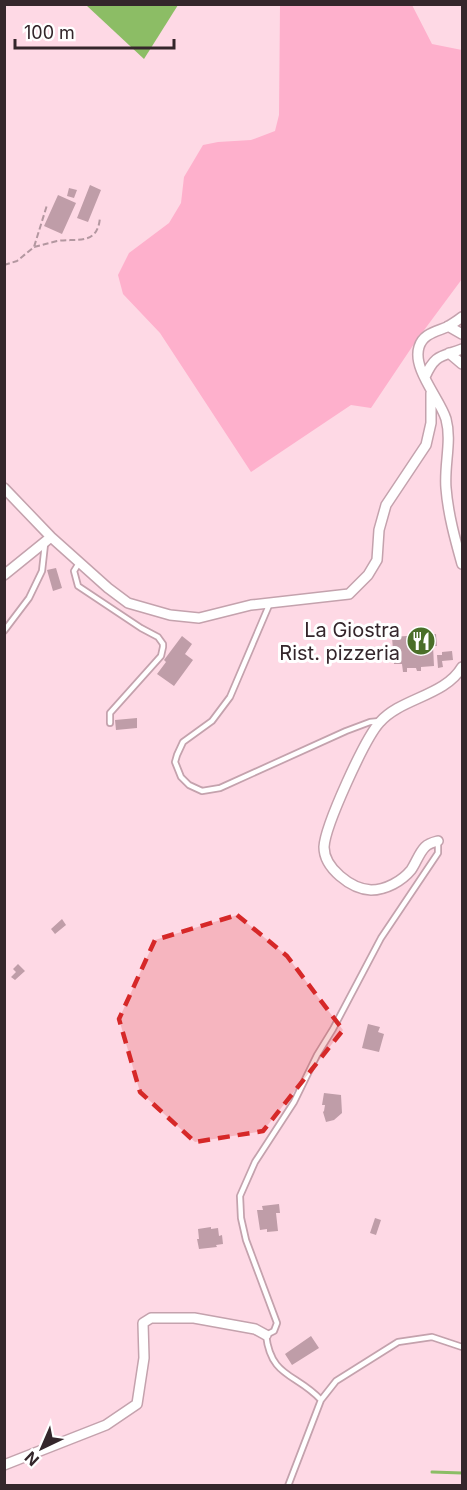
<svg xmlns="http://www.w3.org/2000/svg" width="467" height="1490" font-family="Inter,sans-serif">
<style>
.green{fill:#feb0cc}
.water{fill:#8cbd65}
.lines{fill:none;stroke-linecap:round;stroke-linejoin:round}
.stream{stroke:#8cbd65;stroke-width:3}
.building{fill:#bf9da8}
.lane-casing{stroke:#c4a2ad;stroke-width:8}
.street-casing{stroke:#c4a2ad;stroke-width:12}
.path{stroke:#b397a0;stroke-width:2;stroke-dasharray:6 3;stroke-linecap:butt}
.lane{stroke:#fff;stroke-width:4.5}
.street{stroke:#fff;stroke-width:9}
.marked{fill:#d62828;fill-opacity:0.2;stroke:#d62828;stroke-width:4.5;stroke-dasharray:12 8;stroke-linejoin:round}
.labels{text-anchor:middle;stroke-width:6;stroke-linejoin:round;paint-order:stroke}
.poi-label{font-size:20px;fill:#34262b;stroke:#fff;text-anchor:end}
</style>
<rect width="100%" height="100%" fill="#fed9e5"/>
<path class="green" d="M280,5H412L432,44L462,50V279L416,341L371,408L351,405L251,472L160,333L123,294L118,275L129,253L169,223L181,203L184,177L203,145L218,142L251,140L275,131L279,115Z"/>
<path class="water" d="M86,5H178L144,59Z"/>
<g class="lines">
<path class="stream" d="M432,1472L462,1473"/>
</g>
<path class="building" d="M90,185L101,190L88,222L77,218Z
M69,188L77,190L74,198L67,196Z
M58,195L76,203L62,234L44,226Z
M56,568L62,588L53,591L47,570Z
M436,634L437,646H433L434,666L421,667V671H417L416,668H407V672H403L402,664H394L392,637Z
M182,636L192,644L185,654L193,660L174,686L157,674L166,662L164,660Z
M452,651L453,660L442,661L443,667L438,668L437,655H442V652Z
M137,718V728L116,730L115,720Z
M62,919L66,925L55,934L51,929Z
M18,964L25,971L15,980L11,977L16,972L13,969Z
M368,1024L380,1027L378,1032L384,1034L379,1052L362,1048Z
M324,1093L341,1095L342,1113L334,1120L326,1122L323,1112L324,1111L325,1105H322Z
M279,1204L280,1213H276L278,1231L267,1232V1229L260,1230L257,1210H263L262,1206Z
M375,1218L381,1220L376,1235L370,1233Z
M211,1227V1229L218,1228L219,1236L222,1235L223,1244L216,1245L217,1247L199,1249L197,1239H199L198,1229Z
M311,1336L319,1348L292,1365L285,1354Z"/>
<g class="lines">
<g class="lane-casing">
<path id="lane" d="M79,563L74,571L78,586L141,628L158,637L163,644V647L161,656L110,713V723
M270,603L230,697L212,721L183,742L177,755L175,762L181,777L189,785L202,791L220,788L346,731L370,722L380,721
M4,631L29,598L42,571L45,544
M321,1400C296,1373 271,1378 266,1335L274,1331L277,1323L246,1240L241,1218L240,1196L255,1162L294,1102L317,1055L333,1029L381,938L438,853V842
M288,1486L321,1400L336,1381L398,1342L432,1337L462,1347"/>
</g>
<g class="street-casing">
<path id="street" d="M462,317C457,321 452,324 447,327C435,332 423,334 419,347C412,369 440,399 446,419C452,441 444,465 446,488C448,514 455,539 462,564
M448,326L462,334
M449,353L462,364
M425,377C435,354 441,357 462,349
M4,488L51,537L108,588L128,603L170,615L199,618L251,605L349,594L368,575L377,560L379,530L386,505L426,445L431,423V393
M4,575L51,537
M438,841C434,842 429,843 425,847C419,853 416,863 411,870C402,881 386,890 371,890C351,889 324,868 324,847C325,826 365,738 380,722C401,698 445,696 462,667
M4,1465L106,1425L137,1404L144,1358L143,1323L151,1318H194L255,1329L266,1335"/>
</g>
<path class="path" d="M34,247C42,245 49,243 57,241C77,238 98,246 100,217
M4,265L17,261L34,247L47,205"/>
<use href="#lane" class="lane"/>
<use href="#street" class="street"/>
</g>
<path class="marked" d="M237,915L287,956L343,1030L263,1131L195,1142L140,1092L119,1019L155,940Z"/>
<defs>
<g id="restaurant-disc" transform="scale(1.5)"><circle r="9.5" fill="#4a6f29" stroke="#fff"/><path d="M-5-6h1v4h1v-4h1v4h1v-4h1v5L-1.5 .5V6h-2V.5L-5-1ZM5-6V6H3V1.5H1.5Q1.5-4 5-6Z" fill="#fff"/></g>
</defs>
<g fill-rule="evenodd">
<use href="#restaurant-disc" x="421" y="641"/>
</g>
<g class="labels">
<g class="poi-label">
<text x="400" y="637">La Giostra<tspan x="400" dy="23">Rist. pizzeria</tspan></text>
</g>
</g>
<rect width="467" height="1490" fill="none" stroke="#34262b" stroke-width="12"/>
<g transform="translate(42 1448) rotate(224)" stroke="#ffffff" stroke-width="4.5" paint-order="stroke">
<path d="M0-4.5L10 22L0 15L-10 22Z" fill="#34262b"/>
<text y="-9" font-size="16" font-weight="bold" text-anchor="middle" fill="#34262b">N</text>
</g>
<path d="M15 39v9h159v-9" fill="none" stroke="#34262b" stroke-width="3"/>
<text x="24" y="39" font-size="18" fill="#34262b" stroke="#ffffff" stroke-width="4.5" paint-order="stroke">100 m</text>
</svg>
